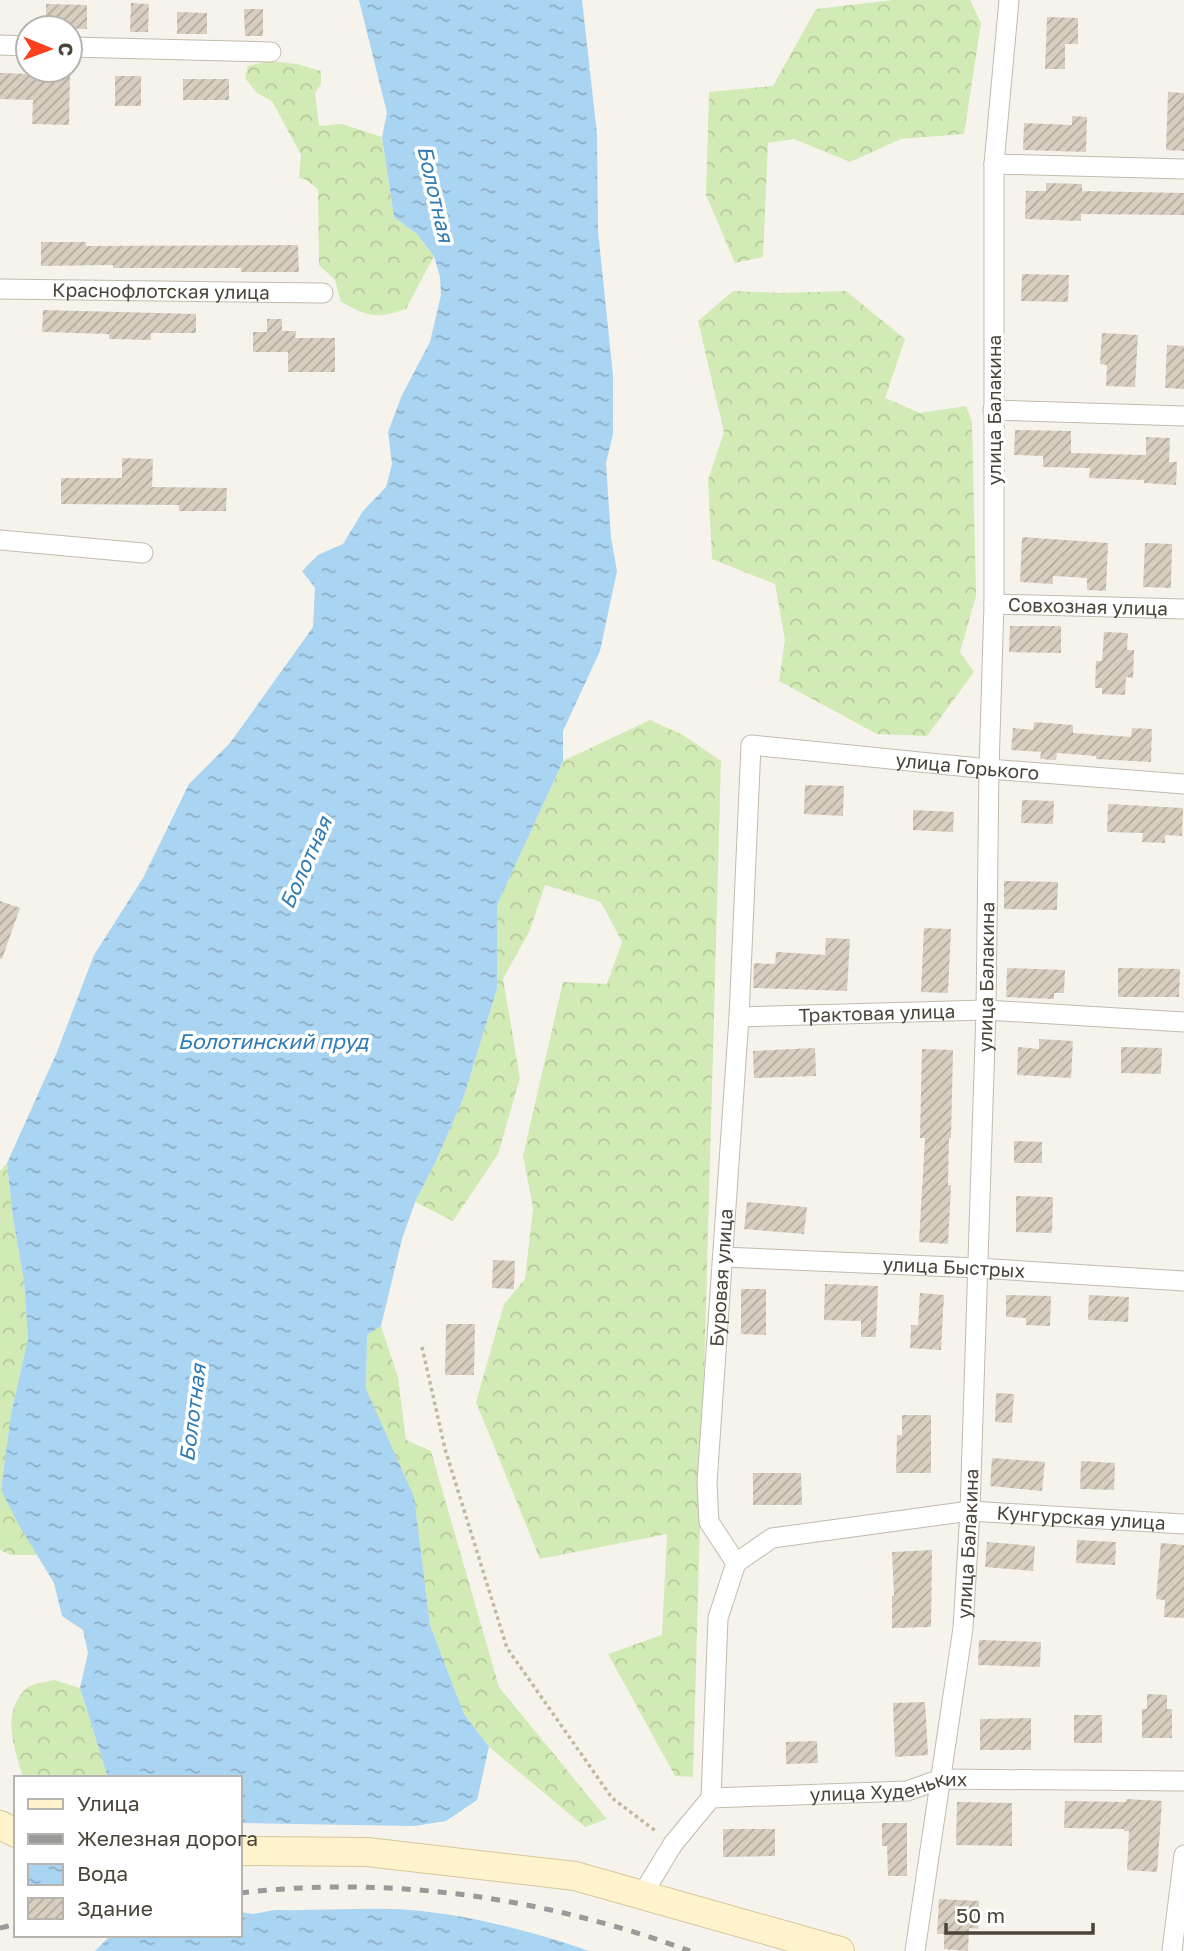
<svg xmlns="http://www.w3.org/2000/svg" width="1184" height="1951" font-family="'Golos Text',sans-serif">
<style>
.forest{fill:url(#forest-crowns)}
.water{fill:url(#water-ripples)}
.building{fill:url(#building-hatch)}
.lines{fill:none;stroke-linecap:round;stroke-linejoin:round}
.street-casing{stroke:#c2bbae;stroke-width:21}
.secondary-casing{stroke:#d6c79b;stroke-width:30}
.path{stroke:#c4b79f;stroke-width:3.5;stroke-dasharray:3.5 3.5;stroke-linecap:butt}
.street{stroke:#fff;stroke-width:19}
.secondary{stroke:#fff3cd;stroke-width:28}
.rail{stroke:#9a9a9a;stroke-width:5;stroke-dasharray:9 9;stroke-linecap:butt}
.labels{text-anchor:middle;stroke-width:7;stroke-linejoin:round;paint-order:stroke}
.street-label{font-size:19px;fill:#4b4439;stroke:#fff}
.water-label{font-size:21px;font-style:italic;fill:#2e7ab2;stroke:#fff}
</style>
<defs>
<pattern id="forest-crowns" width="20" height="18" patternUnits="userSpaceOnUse" patternTransform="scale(1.75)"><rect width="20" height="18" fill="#d2eab5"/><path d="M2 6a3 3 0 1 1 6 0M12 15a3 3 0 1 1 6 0" fill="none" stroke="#b6ca9c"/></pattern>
<pattern id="water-ripples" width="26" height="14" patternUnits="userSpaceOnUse" patternTransform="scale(1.75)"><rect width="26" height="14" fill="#a9d4f2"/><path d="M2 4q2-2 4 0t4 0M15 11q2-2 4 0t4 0" fill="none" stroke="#8caec5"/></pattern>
<pattern id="building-hatch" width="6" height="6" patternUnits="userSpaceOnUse" patternTransform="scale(1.75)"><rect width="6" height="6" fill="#d8cfc1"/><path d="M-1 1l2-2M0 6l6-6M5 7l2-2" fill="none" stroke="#b1aa9e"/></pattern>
</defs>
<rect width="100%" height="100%" fill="#f6f3ec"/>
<path class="forest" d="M893,0H970L981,23L964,134L901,139L850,162L794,139L768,143L763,257L735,263L706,195L709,92L773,86L816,9Z
M269,61L297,64L321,71V84L315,93L319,126L342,124L382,137L394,217L417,234L434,256L406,309C376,319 369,317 341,302L335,280L319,265L318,189L305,179L299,178L301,155L272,101L257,93L245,78L248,66Z
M733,291L781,293L846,291L905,339L885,398L920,413L966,406L972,422L976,596L960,652L974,672L927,736L877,734L779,681L785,640L775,584L712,559L708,480L724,432L698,321Z
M650,720L683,735L721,761L693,1777L675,1776L608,1654L662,1635L667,1534L540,1559L476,1402L504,1304L525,1279L533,1208L523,1156L563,982L607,984L622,942L601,902L545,885L530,930L503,979L520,1078L498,1154L453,1221L415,1202L436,1161L463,1099L497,989V905L563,761Z
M7,1163L13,1218L24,1281L28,1339L11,1414L1,1490L38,1555H11L0,1550V1171Z
M381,1326L398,1377L406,1440L431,1451L499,1687L607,1819L585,1827L489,1747L464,1714L430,1625L425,1585L366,1389L367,1334Z
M54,1680L80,1688L108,1778H23C14,1747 0,1711 28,1687C34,1683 46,1682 54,1680Z"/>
<path class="water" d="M359,0H582L597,134L598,231L613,375V434L606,463L611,538L617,571L600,651L563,731V761L497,905V989L463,1099L436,1161L415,1202L402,1239L381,1326L367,1335L366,1389L414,1497L430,1625L464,1714L489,1747L477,1800L446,1821L414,1826L240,1823V1778H108L80,1688L88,1653L83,1630L62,1616L54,1583L20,1527L1,1490L11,1414L28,1339L24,1281L13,1218L7,1163L57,1052L94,955L143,878L189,784L230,743L313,627L315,588L302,571L318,555L343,544L363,511L386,487L392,464L388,432L402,395L430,342L441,295L440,277L434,256L417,234L394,217L382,137L387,113Z
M275,1910C319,1911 365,1907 410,1910C465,1914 536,1932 589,1951H95L111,1935H240V1912L253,1914Z"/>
<path class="building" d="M131,3L149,4L148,32H130Z
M46,4L87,5V29L46,28Z
M244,9H263V36H245Z
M177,12L207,13V34H177Z
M1047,17L1078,18V44H1065V69H1045Z
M33,71H70L69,125L32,124L33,100L0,99V73L33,74Z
M115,76H141V106H115Z
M183,79H229V100H183Z
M1168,92L1184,93V151L1166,150Z
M1072,116L1087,117L1086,152L1023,150L1024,123L1072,125Z
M1046,183L1082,184V191L1184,193V215L1081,214V221L1025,219L1026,191H1046Z
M41,242H86V246L298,245L299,272H241V268H113V265L41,266Z
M1022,274L1069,275L1068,302L1021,301Z
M43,310L196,314V333H151V340L109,339V334L42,332Z
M267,319H282V331H296L295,338H335V372H288V352H253V332H267Z
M1102,333L1138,335L1135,387L1106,386L1107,365L1100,364Z
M1167,345L1184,346V389L1165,388Z
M1015,430L1071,431V453L1146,455V437L1170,438L1169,462H1177L1176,485L1144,483V480L1089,478L1090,468L1043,467V456L1014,455Z
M122,458L153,459L152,487L227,488L226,511H179V505L61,504V478H122Z
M1022,537L1108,543L1106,591L1087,590V578L1053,576V584L1020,582Z
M1145,543L1172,544L1171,588L1143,587Z
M1010,626H1061V653L1009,652Z
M1104,632L1128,633L1127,650H1134L1133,678L1126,677L1125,695L1102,694V688H1095L1096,661H1102Z
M1034,722L1073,725V733L1131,737L1132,728L1152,729L1151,762L1096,759V756L1057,753L1056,760L1040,759L1041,752L1011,750L1013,728L1033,730Z
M805,785L844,786L843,816L804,814Z
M1022,800L1054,801L1053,824L1021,823Z
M1108,804L1183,808L1182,836L1165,835V843L1142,842L1143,833L1107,832Z
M913,810L954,812L953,832L913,830Z
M1004,881L1058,882L1057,910L1004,909Z
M0,901L20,908L2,959H0Z
M924,928L951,929L948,993L921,992Z
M826,938L850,939L847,991L753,988L754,963L775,964L776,952L825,955Z
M1007,968L1065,970L1064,993H1054V999L1006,997Z
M1118,968L1180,969L1179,997H1118Z
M1039,1039L1073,1041L1071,1078L1017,1075L1018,1047L1039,1049Z
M1121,1047L1162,1048L1161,1074L1121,1073Z
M815,1048L816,1076L754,1078L753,1051Z
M922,1049L953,1050L951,1138H949L948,1185H951L948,1244L919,1242L925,1138H920Z
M1014,1141L1042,1142V1163H1014Z
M1016,1196L1053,1197L1052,1233L1016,1232Z
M747,1202L807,1207L804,1234L744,1229Z
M493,1260L515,1261L514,1289L492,1288Z
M825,1284L878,1286L876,1337H861V1321L824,1320Z
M741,1289H766V1335L741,1334Z
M920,1293L944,1295L941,1350L910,1348L911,1325H918Z
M1006,1295L1051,1296L1050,1326L1026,1325V1318L1006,1317Z
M1089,1295L1129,1297L1128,1322L1088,1320Z
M446,1324H475L474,1375H445Z
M996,1393L1014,1394L1012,1423L995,1422Z
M902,1415H931V1473H896L897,1435H902Z
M992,1458L1045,1462L1042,1491L990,1486Z
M1081,1461L1115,1463L1114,1490L1080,1489Z
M753,1473H801L802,1505H753Z
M1077,1540L1116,1542L1115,1565L1076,1563Z
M987,1542L1035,1546L1033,1571L985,1567Z
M1161,1543L1184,1545V1618L1164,1617L1165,1600L1156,1599Z
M932,1550L931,1627L892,1628V1596H894L892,1552Z
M979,1640L1041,1642L1040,1667L978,1665Z
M1147,1694L1167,1695V1709H1172V1738H1142V1709H1147Z
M925,1702L928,1755L895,1757L893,1703Z
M1074,1715H1102V1743H1074Z
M1031,1718V1750H980V1719Z
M817,1741L818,1763L786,1764V1742Z
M1126,1799L1162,1801L1157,1872L1127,1870L1129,1831H1124V1829L1064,1828L1065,1801L1126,1802Z
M957,1802L1012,1803V1846L956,1845Z
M882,1823H907V1876H888L887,1846H882Z
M723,1829H775V1856L723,1857Z
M939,1899L979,1901L978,1929L969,1928L968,1951L944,1949V1934H937Z"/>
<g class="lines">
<g class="street-casing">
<g id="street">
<path d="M0,45L28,46"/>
<path d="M70,47L271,52"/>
<path d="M994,164L1184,169"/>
<path id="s1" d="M0,289L323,293"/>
<path d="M993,410L1184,416"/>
<path d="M0,540L143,553"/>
<path id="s2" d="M994,604L1184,609"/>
<path id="s3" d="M739,1017L986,1010L1184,1022"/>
<path id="s4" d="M723,1257L978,1268L1184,1281"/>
<path id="s5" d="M736,1563L772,1538L970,1511L1184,1524"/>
<path id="s6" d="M711,1798L718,1618L736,1563L709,1522L707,1483L739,1017L751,745L989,769L1184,784"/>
<path id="s7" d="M642,1895L673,1844L711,1798L907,1791L941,1779L1184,1781"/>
<path id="s8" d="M915,1951L963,1628L970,1511L986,1010L989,769L994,604V164L1009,0"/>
<path d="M1172,1951L1184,1855"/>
</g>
</g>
<g class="secondary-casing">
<path id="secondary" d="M0,1825L16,1833
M240,1851L367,1852L575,1876L840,1951"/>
</g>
<path class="path" d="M422,1347L445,1449L507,1648L612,1798L657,1832"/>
<use href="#street" class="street"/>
<use href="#secondary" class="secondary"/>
<path class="rail" d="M240,1893C393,1875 546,1898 690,1951
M0,1928L16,1924"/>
</g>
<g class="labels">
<g class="street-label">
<text dy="7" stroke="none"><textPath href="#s1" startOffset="161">Краснофлотская улица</textPath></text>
<text transform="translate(994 410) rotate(-90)" y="7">улица Балакина</text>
<text dy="7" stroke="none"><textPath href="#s2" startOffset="94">Совхозная улица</textPath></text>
<text dy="7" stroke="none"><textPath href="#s6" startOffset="1283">улица Горького</textPath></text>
<text dy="7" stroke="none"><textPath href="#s8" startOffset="978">улица Балакина</textPath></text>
<text dy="7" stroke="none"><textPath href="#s3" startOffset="138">Трактовая улица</textPath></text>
<text dy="7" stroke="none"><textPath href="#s4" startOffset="231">улица Быстрых</textPath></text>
<text dy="7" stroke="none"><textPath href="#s6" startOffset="532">Буровая улица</textPath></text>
<text dy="7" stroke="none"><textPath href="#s5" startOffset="355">Кунгурская улица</textPath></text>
<text dy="7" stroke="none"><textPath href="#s8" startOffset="411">улица Балакина</textPath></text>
<text dy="7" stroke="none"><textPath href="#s7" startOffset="298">улица Худеньких</textPath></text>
</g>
<g class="water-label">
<text transform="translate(435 194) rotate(77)" y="7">Болотная</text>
<text transform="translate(306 863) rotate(-66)" y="7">Болотная</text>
<text x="273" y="1049">Болотинский пруд</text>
<text transform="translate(193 1413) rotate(-83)" y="7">Болотная</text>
</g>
</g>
<rect x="14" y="1776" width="228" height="161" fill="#ffffff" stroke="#b7b4b0" stroke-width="2"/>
<rect x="28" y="1799" width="35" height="10" fill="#fff3cd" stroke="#b7b4b0" stroke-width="2"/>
<text x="77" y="1811" font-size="21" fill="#4b4439">Улица</text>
<rect x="28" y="1834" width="35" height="10" fill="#9a9a9a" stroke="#b7b4b0" stroke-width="2"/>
<text x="77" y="1846" font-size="21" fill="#4b4439">Железная дорога</text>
<rect x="28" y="1864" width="35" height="21" fill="url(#water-ripples)" stroke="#b7b4b0" stroke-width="2"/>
<text x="77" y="1881" font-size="21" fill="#4b4439">Вода</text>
<rect x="28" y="1898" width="35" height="21" fill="url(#building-hatch)" stroke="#b7b4b0" stroke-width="2"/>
<text x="77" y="1916" font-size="21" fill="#4b4439">Здание</text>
<g transform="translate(49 49) rotate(91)"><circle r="33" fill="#ffffff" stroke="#b7b4b0" stroke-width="2"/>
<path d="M0-5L12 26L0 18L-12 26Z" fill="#fc3f1d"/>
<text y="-10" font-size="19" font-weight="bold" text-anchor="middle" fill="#4b4439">С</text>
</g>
<path d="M946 1923v10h147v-10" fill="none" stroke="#4b4439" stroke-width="3.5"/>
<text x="956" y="1923" font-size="21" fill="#4b4439" stroke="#ffffff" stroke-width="5" paint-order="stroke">50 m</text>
</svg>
